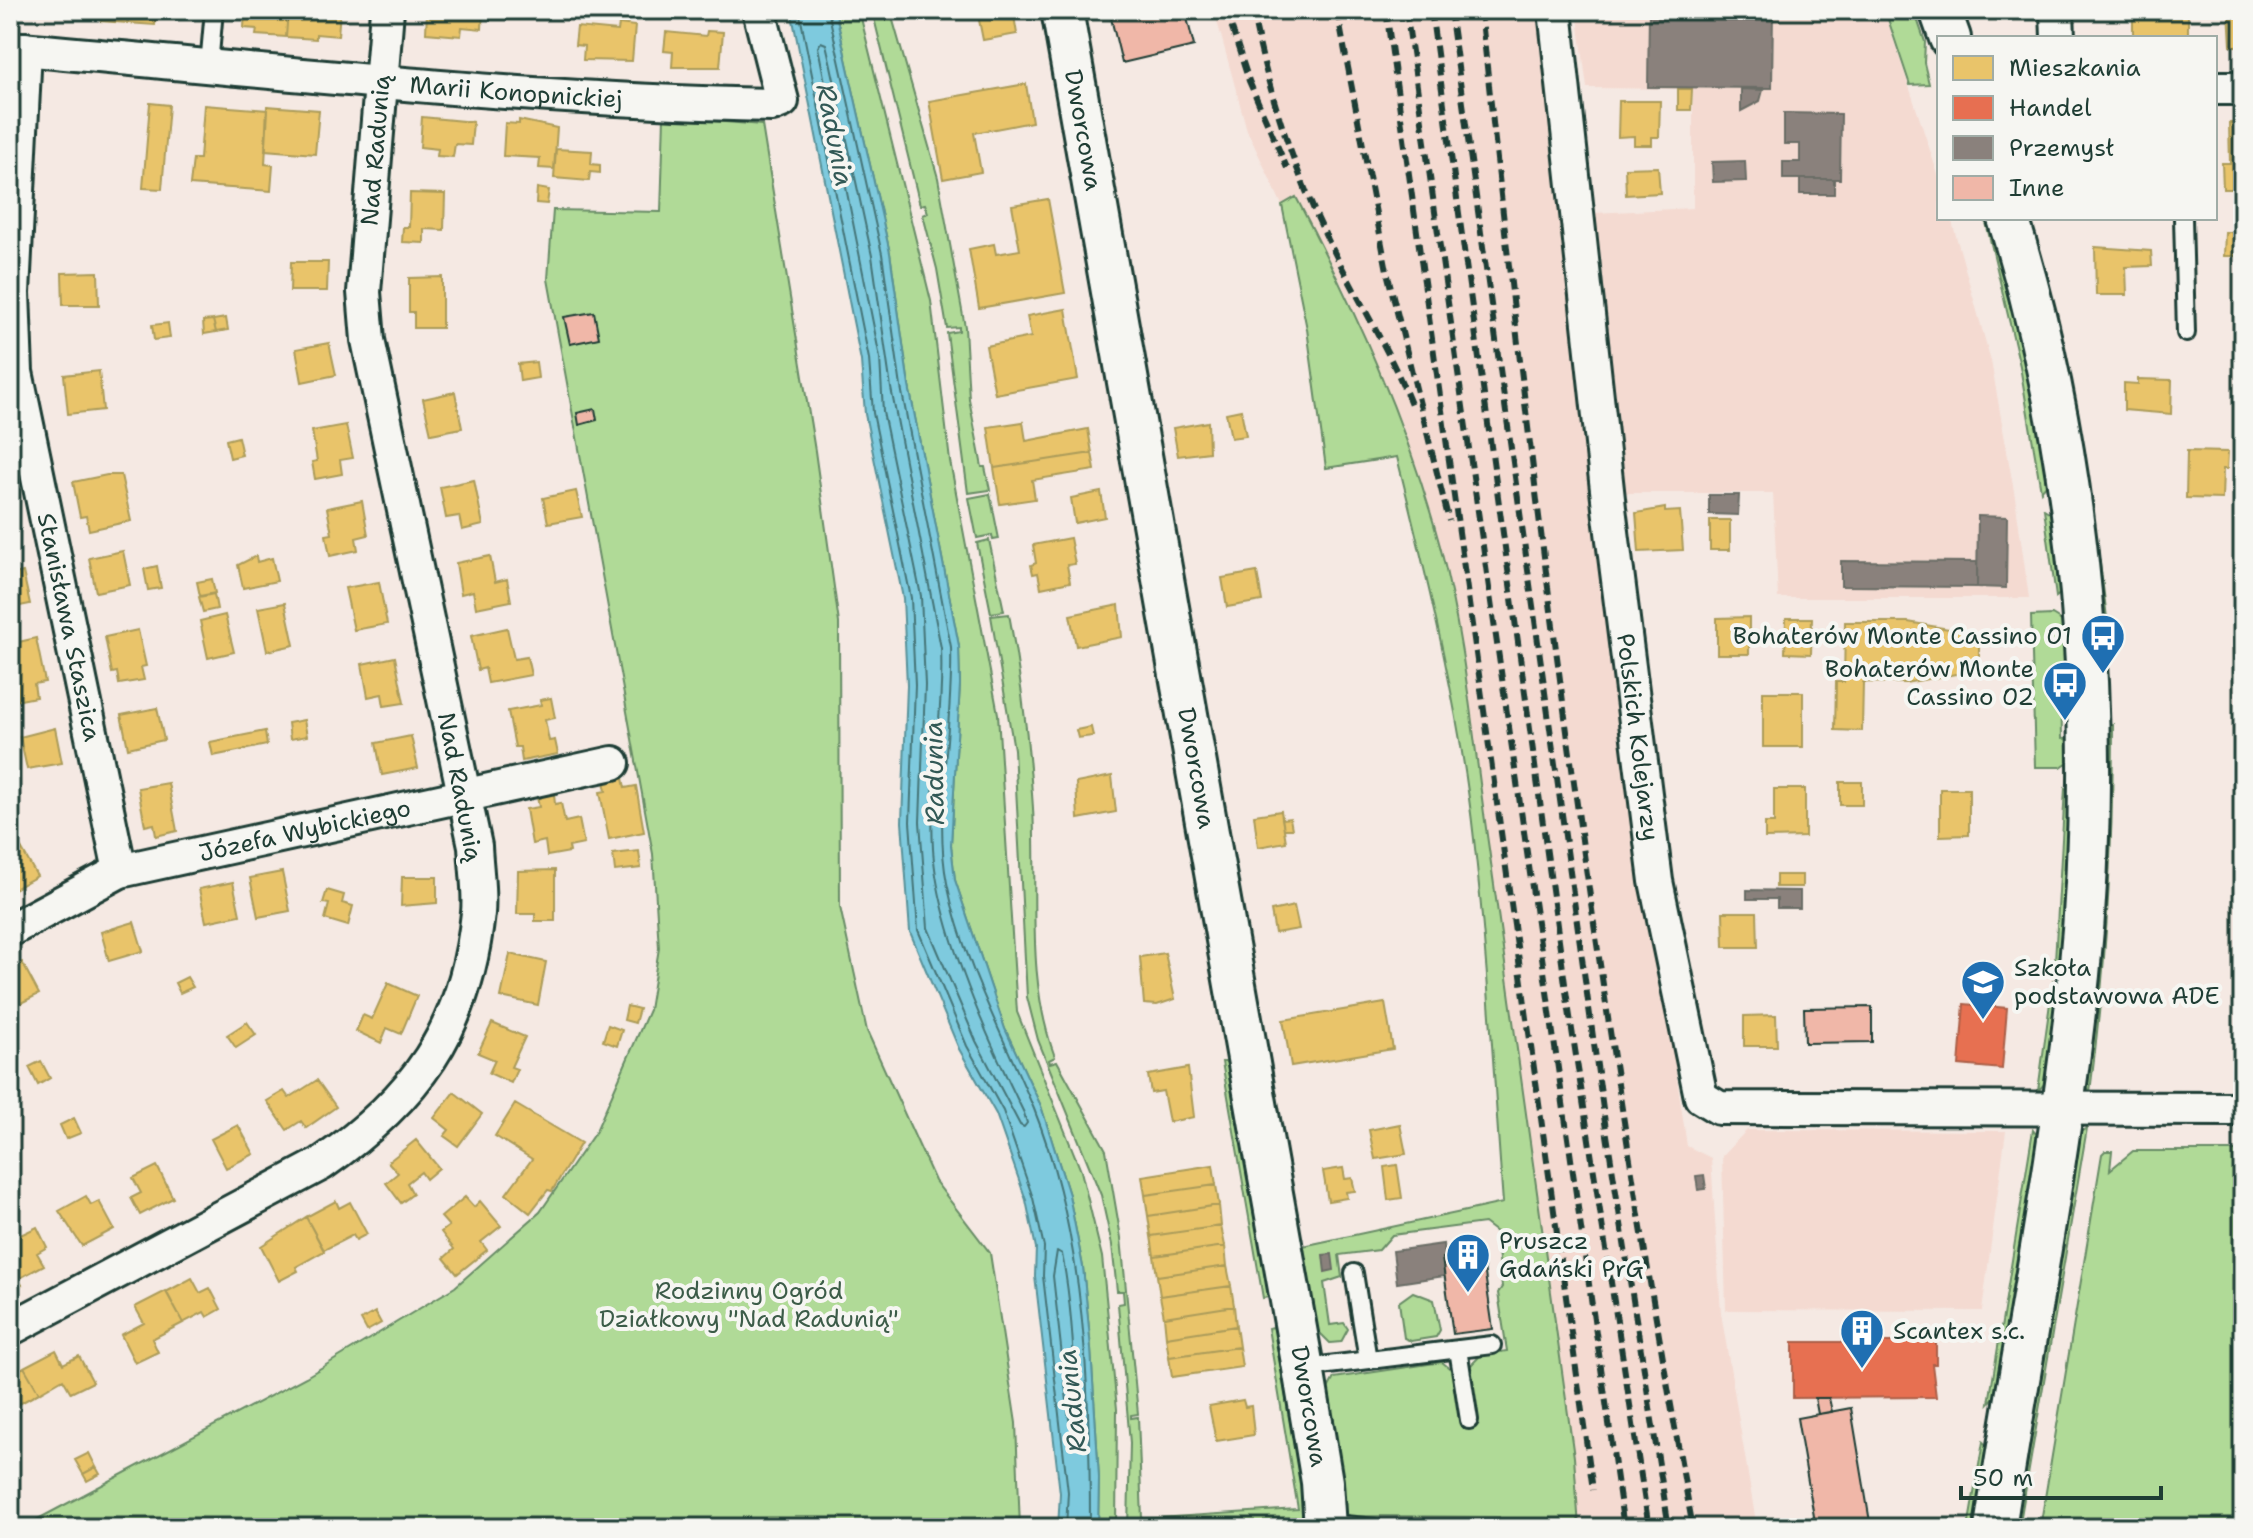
<svg xmlns="http://www.w3.org/2000/svg" width="2253" height="1538" font-family="'Shantell Sans',sans-serif">
<style>
.built{fill:#f4dad1}
.green{fill:#b0da97;stroke:#688c66;stroke-width:2}
.water{fill:#7ecade;stroke:#58929a;stroke-width:2}
.homes{fill:#e9c46a;stroke:#ac9c5a;stroke-width:2}
.shops{fill:#e76f51;stroke:#ab6048;stroke-width:2}
.industry{fill:#8a817c;stroke:#6a6d66;stroke-width:2}
.lines{fill:none;stroke-linecap:round;stroke-linejoin:round}
.shore{stroke:#457578;stroke-width:2}
.building{fill:#f0b7a8;stroke:#1f3d34;stroke-width:2}
.service-casing{stroke:#1f3d34;stroke-width:22}
.minor-casing{stroke:#1f3d34;stroke-width:38}
.tertiary-casing{stroke:#1f3d34;stroke-width:46}
.service{stroke:#f6f6f2;stroke-width:16}
.minor{stroke:#f6f6f2;stroke-width:32}
.tertiary{stroke:#f6f6f2;stroke-width:40}
.rail{stroke:#1f3d34;stroke-width:6;stroke-dasharray:12 6;stroke-linecap:butt}
.labels{text-anchor:middle;stroke-width:8;stroke-linejoin:round;paint-order:stroke}
.street-label{font-size:24px;fill:#1f3d34;stroke:#f6f6f2}
.poi-label{font-size:24px;fill:#1f3d34;stroke:#f6f6f2;text-anchor:start}
.park-label{font-size:24px;fill:#3c5c48;stroke:#f6f6f2}
.water-label{font-size:26px;font-style:italic;fill:#325956;stroke:#f6f6f2}
</style>
<rect width="100%" height="100%" fill="#f5e9e3"/>
<filter id="ink" filterUnits="userSpaceOnUse"><feTurbulence type="fractalNoise" baseFrequency=".0125" numOctaves="2"/><feDisplacementMap in="SourceGraphic" scale="16" xChannelSelector="R" yChannelSelector="G"/><feConvolveMatrix kernelMatrix="1 2 1 2 8 2 1 2 1" color-interpolation-filters="sRGB"/></filter>
<g filter="url(#ink)">
<path class="built" d="M1214,10H1541L1625,726L1687,1146L1711,1158L1721,1313L1757,1528H1579L1559,1351L1500,926L1454,611L1441,548L1403,428L1345,291L1296,197L1282,205L1247,130Z
M1577,10H1884L1939,178V218H1951L1991,361L2015,497L2029,598H1778L1773,493H1620L1593,213L1693,208V89L1587,88Z
M1747,1130L2006,1131L1982,1311L1726,1310L1722,1156Z
M1514,1490L1513,1528H1347L1348,1500Z"/>
<path class="green" d="M835,10H859L931,301L950,461L998,714L1017,1012L1081,1171L1102,1257L1117,1409L1116,1528H1098L1099,1478L1091,1349L1083,1267L1069,1195L1041,1106L1005,1029L955,880L951,845L960,684L959,646L909,386L890,253Z
M872,10H890L938,178L965,327L969,399L982,467H985L990,490L968,493L947,333L959,331V327L947,328L937,269L923,215L928,213L925,204L920,205Z
M1885,10H1914L1925,42L1924,63L1929,84L1910,85Z
M664,117L762,125L815,451L839,623L840,907L867,1031L935,1181L990,1253L1016,1423L1020,1528H21L306,1377L455,1287L540,1212L596,1131L649,1010L659,948L653,854L548,279L553,210L661,212Z
M1296,197C1355,309 1407,423 1440,546C1466,644 1474,749 1489,849C1518,1051 1545,1254 1574,1457L1579,1528H1499V1517L1345,1516L1336,1507L1324,1396L1334,1378L1442,1362L1453,1371L1462,1422L1478,1419L1470,1366L1481,1355L1507,1351L1498,1293L1502,1287L1496,1232L1484,1223L1392,1235L1379,1250L1339,1255L1342,1277L1324,1283L1330,1325L1344,1323L1348,1329L1341,1342L1330,1343L1317,1330L1303,1246L1503,1203C1494,1082 1488,960 1474,839C1460,710 1428,583 1397,457L1326,468L1307,329L1282,205Z
M1985,218H1993L2029,353L2048,483L2041,491L2020,366Z
M2029,218C2071,358 2093,498 2110,643L2098,644Z
M990,494L999,539L993,540L992,535L977,538L969,498Z
M2044,509L2052,514L2062,592L2056,597Z
M989,540L1004,611L991,613L977,543Z
M1009,614C1021,678 1029,743 1033,808C1038,893 1025,976 1055,1057L1049,1060L1050,1063L1057,1061L1106,1150L1121,1238L1138,1414L1131,1415V1418L1138,1417L1142,1519L1298,1509L1268,1328L1274,1327L1301,1486L1304,1528H1128L1130,1443L1118,1304L1124,1303L1123,1291H1117L1112,1245L1101,1195L1038,1040L1027,997L1014,749L991,616Z
M2052,615L2065,623L2072,671L2055,672V684H2061L2062,739L2074,738L2071,760L2061,767H2035L2031,616Z
M2113,724C2113,847 2106,969 2090,1092L2085,1084L2102,725Z
M2065,788L2074,799L2062,956L2055,961Z
M2053,981L2061,989L2047,1081L2038,1091Z
M1222,1062H1227L1269,1297L1263,1298Z
M2087,1128L2019,1528H2007L2077,1134Z
M2033,1130L2040,1139L2002,1388L1989,1403Z
M2105,1151H2112L2110,1170L2133,1151H2243V1528H2040L2102,1154Z
M1413,1292L1434,1300L1440,1330L1436,1337L1411,1341L1404,1338L1399,1302Z
M1983,1442L1989,1449L1980,1528H1968Z"/>
<path class="water" d="M791,10H835L890,253L909,386L959,646L960,684L951,845L955,880L1005,1029L1041,1106L1069,1195L1083,1267L1091,1349L1099,1478L1098,1528H1058L1060,1493L1035,1276L1036,1248L1026,1200L996,1114L959,1049L910,932L902,822L907,685L903,598L865,414L861,361Z"/>
<path class="homes" d="M102,10H128L127,23L101,21Z
M129,10H156L155,25L128,23Z
M245,10H288L286,37L256,35L257,29L244,28Z
M288,10H340L338,36L316,34V39L286,37Z
M431,10H483L482,29L462,27L461,36L426,33L427,11Z
M977,10H1013L1017,34L983,40Z
M2162,10H2188V38H2133V13Z
M2229,10H2243V46H2231Z
M619,24L635,26L632,61L583,60L584,46L575,45L577,27L618,31Z
M707,31L723,32L720,67H672L673,52L664,51L666,32L706,36Z
M1026,84L1032,122L974,133L981,172L943,179L929,101Z
M1678,89H1692L1691,110H1678Z
M1619,101H1660L1659,137H1652V145H1634V136L1618,137Z
M150,103L169,105L162,189L143,188Z
M204,105L268,110L265,164L273,165L271,191L190,185L193,159H200Z
M267,106L319,110L315,154L265,150Z
M422,117L473,122L471,145L455,144L453,157L437,156L438,149L420,147Z
M519,120L557,128L554,169L539,168L540,158L503,156L505,123L519,124Z
M2229,123H2243V189H2223L2222,163H2230Z
M556,149L592,151L591,164L600,165V173L590,172L589,181L554,178Z
M1658,167L1660,193L1626,195L1625,168Z
M537,188L549,190L547,204L536,203Z
M410,193L445,194L444,230L424,229V243L402,242L403,227H409Z
M1048,199L1065,293L979,308L969,249L994,244L996,254L1020,250L1012,205Z
M2225,232H2243V282H2239L2238,256H2224Z
M2095,247L2151,251L2152,266L2126,267L2127,295H2096Z
M291,262H328L327,291H290Z
M98,272L99,305H63L62,273Z
M442,277V328H414V312H409V278Z
M1066,309L1078,379L995,394L986,346L1031,337L1027,316Z
M226,318L228,330L216,332L213,320Z
M213,320L216,332L204,334L203,321Z
M168,323L170,338L154,340L152,325Z
M2243,341V398H2238V363H2243Z
M329,343L336,375L302,382L296,349Z
M536,362L538,378L520,381L518,364Z
M99,371L103,410L68,414L64,375Z
M2138,379L2172,380L2171,414L2124,410V383L2138,384Z
M455,392L462,428L431,434L423,399Z
M1241,410L1246,436L1231,438L1226,413Z
M1023,422L1026,441L1088,429L1092,453L994,468L988,427Z
M1208,422L1209,452L1178,456L1173,428Z
M346,425L353,458L340,460L342,474L315,479L312,462L317,461L312,431Z
M238,437L242,455L230,458L226,440Z
M2187,451L2228,452L2227,469H2223L2222,499L2186,498Z
M1092,453L1095,470L1032,480L1035,499L1000,504L994,468Z
M107,475H121L131,521L89,530L86,516L80,517L73,482Z
M474,480L483,525L462,530L459,516L446,518L440,487Z
M576,491L582,517L548,523L543,498Z
M1101,492L1105,517L1075,523L1071,498Z
M362,501L368,535L356,538L358,550L330,556L326,535L332,534L327,508Z
M1665,508V512L1680,511L1683,550L1639,552L1636,513Z
M1710,520H1730V550H1710Z
M1070,538L1075,564L1067,565L1070,582L1041,588L1038,573L1033,574L1031,565L1036,563L1033,545Z
M123,551L130,585L96,592L89,558Z
M256,556L257,562L272,558L277,581L243,588L238,565Z
M490,556L495,582L507,579L511,601L476,608L473,591L461,594L456,563Z
M157,566L161,588L148,590L144,569Z
M23,572L30,604L10,608V575Z
M1257,572L1262,601L1227,607L1222,578Z
M212,579L215,593L200,596L197,582Z
M379,582L387,624L354,630L345,588Z
M214,594L217,609L203,612L199,597Z
M285,603L294,645L267,651L258,608Z
M1119,605L1122,637L1076,646L1070,615Z
M225,615L234,652L208,658L200,621Z
M1749,617V654H1717V618Z
M1786,618H1812L1811,654L1785,653Z
M1845,622H1908L1979,634V670L1905,683L1863,682L1862,731L1835,730L1836,682H1844Z
M507,628L514,659L527,657L531,675L488,683L485,668L478,670L471,636Z
M138,630L146,666L141,667L144,680L119,684L117,672L112,673L105,637Z
M36,638L45,682L34,684L36,697L10,702V644Z
M395,657L404,703L384,706L382,694L368,697L362,664Z
M1763,692H1803V747H1763Z
M551,698L555,718L545,720L549,741L555,740L558,754L522,761L520,747H515L508,711L541,705L540,700Z
M157,708L164,740L128,748L121,715Z
M304,720L307,736L290,739L288,723Z
M1091,727L1093,736L1078,738L1076,730Z
M55,728L62,763L27,769L20,737Z
M265,731L267,745L213,756L210,742Z
M411,736L418,768L382,775L376,743Z
M1112,776L1116,812L1078,819L1076,783Z
M623,778L625,788L636,786L644,832L609,839L600,792L606,791L604,781Z
M1840,782H1862V805H1840Z
M168,783L177,831L156,836L154,824L145,826L138,788Z
M1774,789H1805V837L1765,838V823H1774Z
M1940,789H1969V835L1940,836Z
M554,794L555,804L561,803L565,822L579,819L584,844L569,847L570,852L547,856L545,841L532,844L526,809L539,807L537,797Z
M1281,811L1286,842L1258,847L1254,815Z
M1290,818L1292,829H1284L1282,819Z
M21,848L37,876L10,891V854Z
M639,851L641,868L615,871L613,854Z
M555,870V921H535V914H517L518,871Z
M282,872L290,911L258,917L250,878Z
M1776,875H1802V887H1776Z
M402,877H437V903L401,906Z
M233,882L240,915L206,922L199,889Z
M327,890L344,895L342,903L353,906L348,926L325,919L329,904L323,903Z
M1294,906L1299,929L1275,933L1271,911Z
M1723,912H1757L1758,947H1724Z
M134,922L143,951L109,961L101,932Z
M1165,953L1175,999L1157,1005L1144,1004L1140,957Z
M510,954L546,962L538,1005L501,997Z
M22,962L39,994L13,1007L10,1001V968Z
M187,977L193,987L180,993L175,983Z
M388,983L417,996L401,1034L387,1028L381,1043L356,1031L363,1015L372,1019Z
M1385,1003L1393,1049L1291,1066L1283,1020Z
M627,1006L639,1009L635,1023L624,1020Z
M1776,1015L1777,1046H1744V1016Z
M247,1022L256,1035L236,1048L227,1035Z
M492,1023L525,1037L511,1067L517,1069L511,1083L489,1073L495,1060L478,1053Z
M608,1025L622,1030L617,1046L603,1041Z
M41,1061L50,1078L38,1085L29,1067Z
M1188,1068L1194,1117L1169,1122L1163,1091L1151,1093L1148,1075Z
M317,1080L336,1107L306,1128L301,1121L287,1130L267,1101L284,1091L289,1098Z
M454,1092L482,1114L458,1146L444,1136L449,1130L434,1118Z
M515,1104L581,1143L552,1191L548,1190L530,1213L506,1194L532,1159L495,1136Z
M74,1118L81,1133L66,1139L60,1125Z
M1400,1124L1406,1154L1375,1159L1369,1130Z
M238,1125L254,1154L226,1168L211,1139Z
M416,1140L439,1168L426,1179L421,1172L407,1183L413,1194L401,1203L386,1183L398,1173L388,1162Z
M1213,1165L1216,1185L1145,1195L1142,1176Z
M1397,1165L1402,1198L1388,1200L1384,1167Z
M157,1166L173,1198L140,1215L131,1198L141,1193L133,1178Z
M1343,1168L1345,1179L1352,1178L1355,1191L1346,1192L1347,1198L1328,1201L1323,1171Z
M1216,1185L1219,1205L1148,1216L1145,1195Z
M86,1196L91,1205L99,1201L114,1229L82,1246L59,1211Z
M465,1197L474,1207L480,1201L501,1226L481,1242L487,1250L457,1274L444,1258L454,1249L441,1232L449,1226L441,1217Z
M336,1201L339,1208L350,1202L367,1234L356,1240L353,1235L324,1250L306,1217Z
M1219,1205L1221,1226L1151,1236L1148,1216Z
M306,1217L324,1251L296,1267L298,1271L279,1281L261,1246Z
M1221,1226L1225,1246L1154,1256L1151,1236Z
M37,1227L47,1247L37,1253L44,1265L18,1279L22,1285L10,1292V1240Z
M1225,1246L1227,1266L1157,1276L1154,1256Z
M1227,1266L1231,1286L1160,1296L1157,1276Z
M192,1278L200,1293L210,1288L221,1309L207,1317L204,1312L183,1323L166,1292Z
M1231,1286L1234,1306L1164,1317L1160,1296Z
M166,1291L183,1323L152,1339L158,1352L135,1363L121,1335L144,1323L135,1307Z
M1234,1306L1236,1326L1166,1337L1164,1317Z
M375,1312L381,1323L367,1331L361,1320Z
M1236,1326L1239,1347L1169,1357L1166,1337Z
M1239,1347L1242,1367L1172,1377L1169,1357Z
M56,1350L63,1364L79,1356L93,1382L71,1393L63,1379L39,1393L24,1367Z
M24,1367L39,1393L10,1409V1375Z
M1243,1400L1245,1407L1251,1406L1254,1435L1216,1441L1209,1406Z
M89,1453L96,1467L83,1474L75,1460Z
M96,1467L100,1474L87,1481L83,1474Z"/>
<path class="shops" d="M1964,1004L2007,1008L2002,1069L1959,1065Z
M1793,1342H1936V1364H1932L1936,1397L1793,1398Z"/>
<path class="industry" d="M1649,10H1773L1772,88L1648,87Z
M1741,89L1763,90L1760,101L1741,111Z
M1784,113L1841,114L1840,179H1783V162H1800V144H1784Z
M1745,161L1746,181L1713,182L1712,162Z
M1800,179H1834V194H1800Z
M1709,495H1739L1738,515L1709,514Z
M1978,516L2007,517L2006,588L1977,587Z
M1841,561L1977,562V587L1841,586Z
M1747,890L1800,891V908H1777V899H1747Z
M1704,1175L1706,1189L1698,1190L1696,1176Z
M1443,1244L1445,1276L1397,1283L1393,1251Z
M1332,1254L1334,1270L1325,1272L1323,1255Z"/>
<g class="lines">
<path class="shore" d="M799,10L869,359L873,413L911,598L915,685L910,822L918,930L967,1046L1003,1111L1033,1198L1044,1247L1043,1276L1068,1492L1066,1528
M828,10L882,254L901,387L951,647C954,721 933,814 947,883C963,963 1003,1035 1034,1109C1086,1239 1090,1390 1090,1528
M821,42L826,44L830,61L872,256L891,388L941,648C944,715 929,782 933,849C938,929 988,1040 1024,1113L1027,1123L1024,1127L1020,1125L976,1041L928,928L920,822L925,685L921,596L883,412L880,358L818,47Z
M1057,1251L1062,1254C1073,1310 1074,1369 1078,1427L1074,1431L1069,1419L1053,1276Z"/>
</g>
<path class="building" d="M1126,10H1185L1194,46L1122,63L1110,14Z
M594,312L599,338L570,344L564,317Z
M595,409L597,420L579,425L577,413Z
M1872,1007V1042L1805,1043L1804,1008Z
M1482,1253L1493,1329L1453,1334L1442,1258Z
M1815,1398H1829L1832,1412L1818,1414Z
M1851,1408L1871,1528H1816L1797,1418Z"/>
<g class="lines">
<g class="service-casing">
<path id="service" d="M209,66L214,10
M2183,218L2186,333
M1354,1273L1368,1360
M1458,1349L1469,1420
M1304,1368L1492,1345
M1325,1523L1375,1528"/>
</g>
<g class="minor-casing">
<g id="minor">
<path id="s1" d="M1555,10L1609,508L1656,881L1701,1097L1719,1108L2243,1109"/>
<path d="M2057,10L2058,38"/>
<path id="s2" d="M10,48C264,70 517,100 772,105L782,101L759,10"/>
<path id="s3" d="M25,49L13,293L16,372L120,871"/>
<path d="M2215,88H2243"/>
<path id="s4" d="M10,930L120,871L613,763"/>
<path id="s5" d="M10,1329L321,1164C415,1099 466,1030 478,913C480,892 476,868 475,846L368,340L364,292L387,10"/>
</g>
</g>
<g class="tertiary-casing">
<g id="tertiary">
<path id="s6" d="M1062,10L1303,1368L1322,1482L1325,1528"/>
<path d="M1940,10L1950,38"/>
<path d="M1995,1528C2023,1344 2060,1161 2079,975C2104,725 2083,459 2008,218"/>
</g>
</g>
<use href="#service" class="service"/>
<use href="#minor" class="minor"/>
<use href="#tertiary" class="tertiary"/>
<path class="rail" d="M1226,10L1249,81L1287,168
M1252,10C1266,82 1288,152 1318,219C1347,282 1385,340 1411,404
M1337,10L1388,276L1449,521
M1386,10L1593,1490
M1406,10L1624,1528
M1431,10L1566,991L1649,1528
M1450,10L1604,1116L1669,1528
M1481,10C1534,517 1601,1026 1693,1528"/>
</g>
</g>
<defs>
<g id="bus-pin" transform="scale(2.3)"><path d="M0 17L-7.5 6A9.5 9.5 0 1 1 7.5 6Z" fill="#1f6fb2" stroke="#f6f6f2"/><path d="M-5-6H5V4H4V6H2V4H-2V6H-4V4H-5ZM-3.5-4V0h7V-4ZM-3.5 1.2v1.5H-2V1.2ZM2 1.2v1.5H3.5V1.2Z" fill="#fff"/></g>
<g id="school-pin" transform="scale(2.3)"><path d="M0 17L-7.5 6A9.5 9.5 0 1 1 7.5 6Z" fill="#1f6fb2" stroke="#f6f6f2"/><path d="M0-5L7-2L0 1L-7-2ZM-4 1L0 2.5L4 1V4Q0 6-4 4Z" fill="#fff"/></g>
<g id="building-pin" transform="scale(2.3)"><path d="M0 17L-7.5 6A9.5 9.5 0 1 1 7.5 6Z" fill="#1f6fb2" stroke="#f6f6f2"/><path d="M-4-6H4V6H1V3H-1V6H-4ZM-2.5-4.3h1.7v1.8h-1.7ZM.8-4.3h1.7v1.8H.8ZM-2.5-1h1.7V.8h-1.7ZM.8-1h1.7V.8H.8Z" fill="#fff"/></g>
</defs>
<g fill-rule="evenodd">
<use href="#bus-pin" x="2103" y="636"/>
<use href="#bus-pin" x="2065" y="683"/>
<use href="#school-pin" x="1983" y="982"/>
<use href="#building-pin" x="1468" y="1255"/>
<use href="#building-pin" x="1862" y="1331"/>
</g>
<g class="labels">
<g class="street-label">
<text dy="8" stroke="none"><textPath href="#s2" startOffset="508">Marii Konopnickiej</textPath></text>
<text dy="8" stroke="none"><textPath href="#s6" startOffset="122">Dworcowa</textPath></text>
<text dy="8" stroke="none"><textPath href="#s5" startOffset="1434">Nad Radunią</textPath></text>
<text dy="8" stroke="none"><textPath href="#s3" startOffset="584">Stanisława Staszica</textPath></text>
<text dy="8" stroke="none"><textPath href="#s1" startOffset="732">Polskich Kolejarzy</textPath></text>
<text dy="8" stroke="none"><textPath href="#s6" startOffset="770">Dworcowa</textPath></text>
<text transform="translate(460 787) rotate(79)" y="8">Nad Radunią</text>
<text dy="8" stroke="none"><textPath href="#s4" startOffset="314">Józefa Wybickiego</textPath></text>
<text dy="8" stroke="none"><textPath href="#s6" startOffset="1418">Dworcowa</textPath></text>
</g>
<g class="poi-label">
<text x="2072" y="644" text-anchor="end">Bohaterów Monte Cassino 01</text>
<text x="2034" y="677" text-anchor="end">Bohaterów Monte<tspan x="2034" dy="28">Cassino 02</tspan></text>
<text x="2014" y="976">Szkoła<tspan x="2014" dy="28">podstawowa ADE</tspan></text>
<text x="1499" y="1249">Pruszcz<tspan x="1499" dy="28">Gdański PrG</tspan></text>
<text x="1893" y="1339">Scantex s.c.</text>
</g>
<g class="park-label">
<text x="749" y="1299">Rodzinny Ogród<tspan x="749" dy="28">Działkowy "Nad Radunią"</tspan></text>
</g>
<g class="water-label">
<text transform="translate(835 135) rotate(79)" y="9">Radunia</text>
<text transform="translate(934 773) rotate(-91)" y="9">Radunia</text>
<text transform="translate(1072 1401) rotate(-96)" y="9">Radunia</text>
</g>
</g>
<rect width="2253" height="1538" fill="none" stroke="#f6f6f2" stroke-width="40"/>
<rect x="20" y="20" width="2213" height="1498" fill="none" stroke="#1f3d34" stroke-width="3" filter="url(#ink)"/>
<rect x="1937" y="36" width="280" height="184" fill="#f6f6f2" stroke="#a0aca6" stroke-width="2"/>
<rect x="1953" y="56" width="40" height="24" fill="#e9c46a" stroke="#a0aca6" stroke-width="2"/>
<text x="2009" y="76" font-size="24" fill="#1f3d34">Mieszkania</text>
<rect x="1953" y="96" width="40" height="24" fill="#e76f51" stroke="#a0aca6" stroke-width="2"/>
<text x="2009" y="116" font-size="24" fill="#1f3d34">Handel</text>
<rect x="1953" y="136" width="40" height="24" fill="#8a817c" stroke="#a0aca6" stroke-width="2"/>
<text x="2009" y="156" font-size="24" fill="#1f3d34">Przemysł</text>
<rect x="1953" y="176" width="40" height="24" fill="#f0b7a8" stroke="#a0aca6" stroke-width="2"/>
<text x="2009" y="196" font-size="24" fill="#1f3d34">Inne</text>
<path d="M1961 1486v12h200v-12" fill="none" stroke="#1f3d34" stroke-width="4"/>
<text x="1973" y="1486" font-size="24" fill="#1f3d34" stroke="#f6f6f2" stroke-width="6" paint-order="stroke">50 m</text>
</svg>
